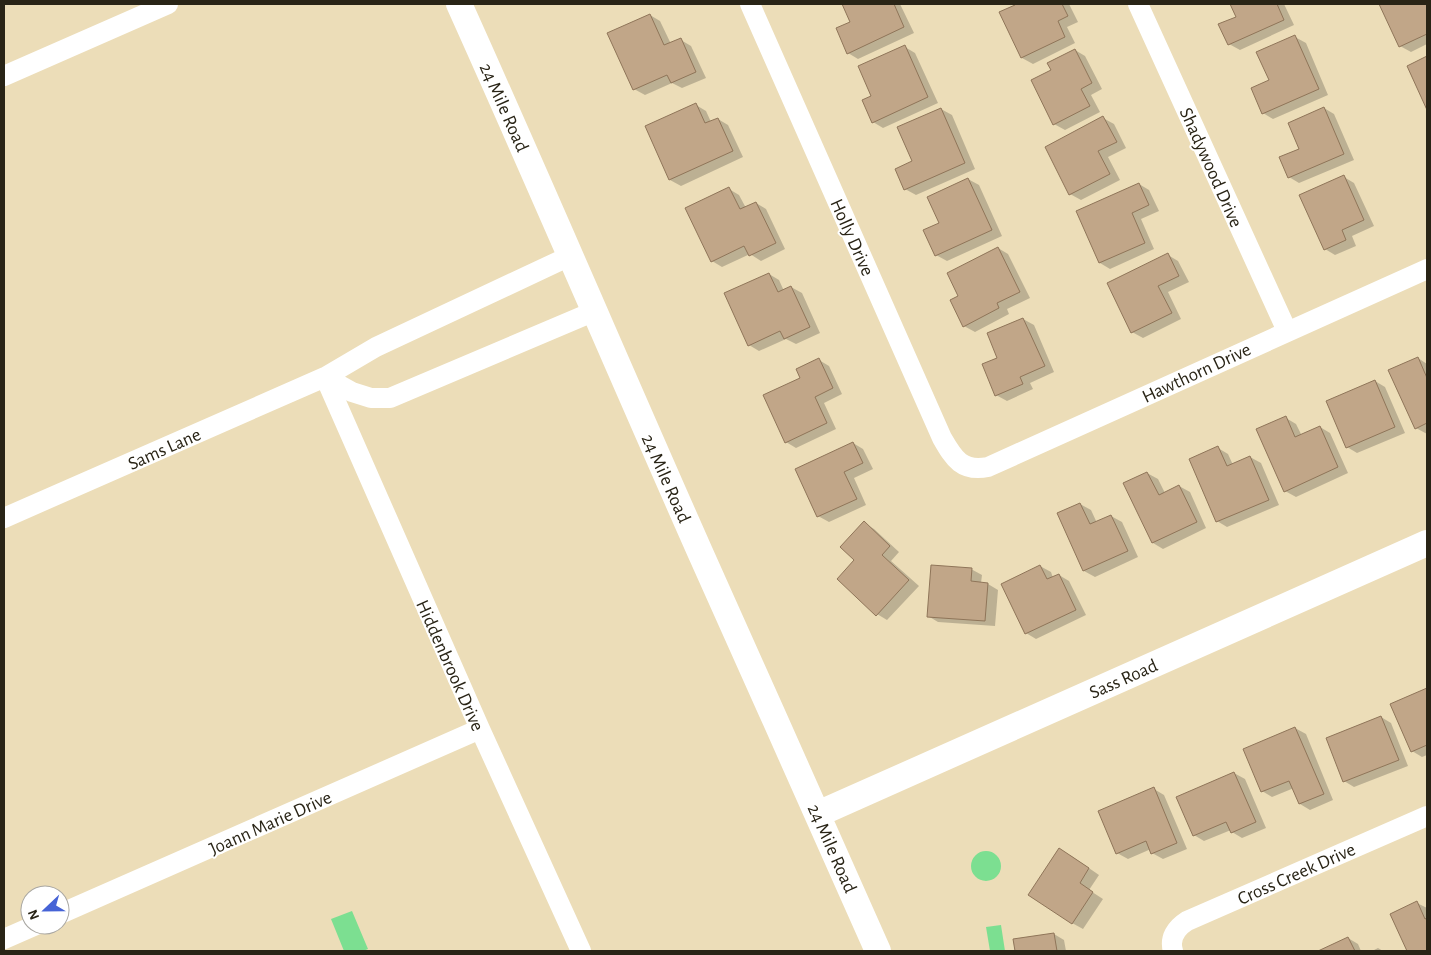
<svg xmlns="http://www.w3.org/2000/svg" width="1431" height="955" font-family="'Alegreya Sans',sans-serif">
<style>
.water{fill:#7cdf91}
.shadow{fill:#0003}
.building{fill:#c1a688;stroke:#8f7559}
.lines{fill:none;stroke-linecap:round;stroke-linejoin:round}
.minor{stroke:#fff;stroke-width:20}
.tertiary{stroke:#fff;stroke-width:26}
.labels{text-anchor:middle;stroke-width:4;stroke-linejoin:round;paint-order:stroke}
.street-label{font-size:19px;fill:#292416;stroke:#fff}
</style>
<rect width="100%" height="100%" fill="#ecddb8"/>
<path class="water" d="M971 866a15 15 0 1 1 30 0a15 15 0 1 1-30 0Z
M352,911L368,949L363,951H344L331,919Z
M1001,925L1005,951H990L986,927Z"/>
<path class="shadow" d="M843,4H900L914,33L858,59L848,53L851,22Z
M1016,4H1069L1078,22L1067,27L1075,43L1033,64L1022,58L1001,13L1016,6Z
M1231,4H1284L1294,25L1240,50L1229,44L1237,17Z
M1380,4H1427V44L1411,52L1400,46Z
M650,15L660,21L671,44L681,40L691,46L706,78L682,88L672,83L645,95L634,89Z
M1295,37L1306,43L1328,95L1273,119L1263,113L1270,81Z
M905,47L915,53L938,103L883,128L873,122V97Z
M1075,50L1085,56L1102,89L1091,95L1100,112L1065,130L1054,124L1053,71Z
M696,105L706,111L711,122L718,119L728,125L743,157L681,186L670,180L646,127Z
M1324,108L1334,114L1354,160L1299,183L1289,177L1300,149Z
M941,109L952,115L975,169L916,195L905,189L914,162Z
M1103,118L1114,124L1126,148L1108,157L1120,180L1081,200L1070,194Z
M1344,177L1354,183L1374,226L1352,236L1356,246L1335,255L1325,249Z
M968,179L979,185L1002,236L947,261L936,255L940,223Z
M1139,184L1149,190L1159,211L1141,219L1154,249L1110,269L1100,263Z
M729,189L739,195L746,208L756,203L766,209L785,249L761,261L750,254L722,267L712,261Z
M998,248L1008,254L1030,298L1007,309L1009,314L975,332L964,326L960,297Z
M1168,255L1178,261L1189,282L1168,292L1181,319L1143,338L1132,332Z
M769,274L779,280L784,291L791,287L802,293L820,333L796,344L786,339L759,351L749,345Z
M1023,319L1034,325L1054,372L1030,383L1033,389L1007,401L996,395L999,358Z
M1418,358L1427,364V434L1416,428Z
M819,360L829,366L842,394L824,403L836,429L796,448L786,442L802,379Z
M1375,381L1385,387L1405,433L1357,453L1347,447Z
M1286,418L1296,424L1302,436L1320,427L1330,433L1348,473L1296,497L1285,491Z
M853,443L863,449L873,469L854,478L866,505L829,522L818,516L796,469Z
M1218,448L1228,454L1233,465L1250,457L1261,463L1279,505L1227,527L1217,521Z
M1147,473L1158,479L1165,493L1179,486L1190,492L1206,528L1163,549L1153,543Z
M1080,504L1091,510L1097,523L1111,516L1122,522L1138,557L1095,577L1084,571L1059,514Z
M864,523L874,529L899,552L891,561L919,586L887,620L877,614L856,560Z
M1040,566L1051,572L1053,578L1059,575L1069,581L1086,615L1036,639L1026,633Z
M971,569L982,575L981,583L988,584L998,590L995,626L938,622L928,616Z
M1427,689V755L1422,757L1412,751L1392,705Z
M1381,717L1391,723L1408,766L1354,787L1344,781Z
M1295,728L1306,734L1333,800L1310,810L1300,804L1294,788L1272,797L1262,791Z
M1234,773L1245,779L1266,828L1242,838L1232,832L1231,830L1204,841L1194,835Z
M1154,789L1164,795L1187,849L1163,859L1152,853L1151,849L1128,859L1117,853Z
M1070,855L1099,875L1089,890L1103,899L1083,929L1072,923Z
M1417,903L1427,908V951H1408L1391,914Z
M1054,934L1064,940L1066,951H1017L1015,940Z
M1348,938L1358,944L1361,951H1321Z
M1378,948L1383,951H1372Z"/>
<path class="building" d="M842,4H894L904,27L847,54L836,28L850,22Z
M1014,4H1062L1068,16L1058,21L1065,37L1021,58L999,12L1015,5Z
M1230,4H1277L1284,20L1228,45L1218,24L1236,17Z
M1379,4H1427V34L1399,47Z
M650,14L664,45L681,38L696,72L671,83L667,75L633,90L607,33Z
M1295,35L1319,89L1262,114L1251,88L1269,80L1256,52Z
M905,45L928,97L872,123L862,100L871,96L858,66Z
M1075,49L1092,83L1081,89L1090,106L1053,125L1031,80L1051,70L1047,63Z
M1427,56V110L1407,66Z
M696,103L705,123L718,118L733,151L669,180L645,126Z
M1324,107L1344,154L1288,178L1279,157L1299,149L1288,123Z
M941,108L965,163L904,190L895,169L912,161L897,127Z
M1103,116L1117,142L1098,151L1110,174L1069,195L1045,147Z
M1344,175L1364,220L1342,230L1346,240L1324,250L1299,195Z
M968,178L992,230L935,256L923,230L939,223L927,197Z
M1139,183L1149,205L1132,213L1145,243L1099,263L1076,211Z
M729,187L740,209L756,202L776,243L749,256L744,246L711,262L685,208Z
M998,247L1020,292L997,303L999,308L963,327L950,300L958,296L947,273Z
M1168,253L1179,276L1158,286L1172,313L1131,333L1107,283Z
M769,273L778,292L791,286L810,327L784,339L780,331L748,346L724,293Z
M1023,318L1045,366L1020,377L1023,384L995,396L982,364L997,358L987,333Z
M1418,357L1427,378V423L1415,429L1388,370Z
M819,358L833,388L815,397L827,423L785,443L763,395L800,378L796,369Z
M1375,380L1395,427L1346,448L1326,401Z
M1286,416L1295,437L1320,426L1338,467L1284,492L1256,429Z
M853,442L863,463L844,472L857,499L817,517L795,469Z
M1218,446L1227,466L1250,456L1269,500L1216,522L1189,459Z
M1147,472L1159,495L1179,485L1197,522L1152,543L1123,483Z
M1080,503L1090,524L1111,515L1128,551L1083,571L1057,513Z
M864,521L890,546L882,555L909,580L876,616L837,579L854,560L840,547Z
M931,565L972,568L971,581L988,583L985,621L927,617Z
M1040,565L1047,579L1059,574L1076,610L1025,634L1001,584Z
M1427,688V745L1411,752L1390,704Z
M1381,716L1399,760L1343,782L1326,738Z
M1295,727L1324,794L1299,804L1289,781L1261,792L1243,749Z
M1234,772L1256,822L1231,833L1226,822L1193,836L1176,797Z
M1154,787L1177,843L1151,854L1146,841L1116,854L1098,811Z
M1059,848L1089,868L1080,883L1093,892L1072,924L1028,895Z
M1417,901L1425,919L1427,918V951H1407L1390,914Z
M1054,933L1057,951H1015L1013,939Z
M1348,937L1355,951H1318Z"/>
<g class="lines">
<path class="minor" d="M750,4L942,438C954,459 962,472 988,467L1427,269
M1138,4L1287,331
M4,76L168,4
M570,256L376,347L325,377L352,392L371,398H390L595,311
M4,518L325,377L480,729L581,951
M60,914L480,729
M4,939L36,925
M1173,951C1169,938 1176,928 1187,921L1427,816"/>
<path class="tertiary" d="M459,4C541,186 619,369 700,552C759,685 820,818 878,951
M818,814L1427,543"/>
</g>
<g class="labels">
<g class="street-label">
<text transform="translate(505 107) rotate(66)" y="7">24 Mile Road</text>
<text transform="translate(1212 167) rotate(66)" y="7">Shadywood Drive</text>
<text transform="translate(853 237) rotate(66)" y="7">Holly Drive</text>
<text transform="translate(1196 372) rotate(-25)" y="7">Hawthorn Drive</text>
<text transform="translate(164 448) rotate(-24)" y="7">Sams Lane</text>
<text transform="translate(667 478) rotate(66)" y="7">24 Mile Road</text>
<text transform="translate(451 665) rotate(66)" y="7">Hiddenbrook Drive</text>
<text transform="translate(1123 678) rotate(-24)" y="7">Sass Road</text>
<text transform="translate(270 822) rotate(-24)" y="7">Joann Marie Drive</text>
<text transform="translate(833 848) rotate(66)" y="7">24 Mile Road</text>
<text transform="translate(1296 873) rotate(-24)" y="7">Cross Creek Drive</text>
</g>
</g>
<rect width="1431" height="955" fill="none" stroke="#292416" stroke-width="10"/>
<g transform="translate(45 910) rotate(248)"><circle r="24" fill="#ffffff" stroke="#a9a7a2"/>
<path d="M0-4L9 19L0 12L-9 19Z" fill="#4663d6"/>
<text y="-8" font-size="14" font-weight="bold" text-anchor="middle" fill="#292416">N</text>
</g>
</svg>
